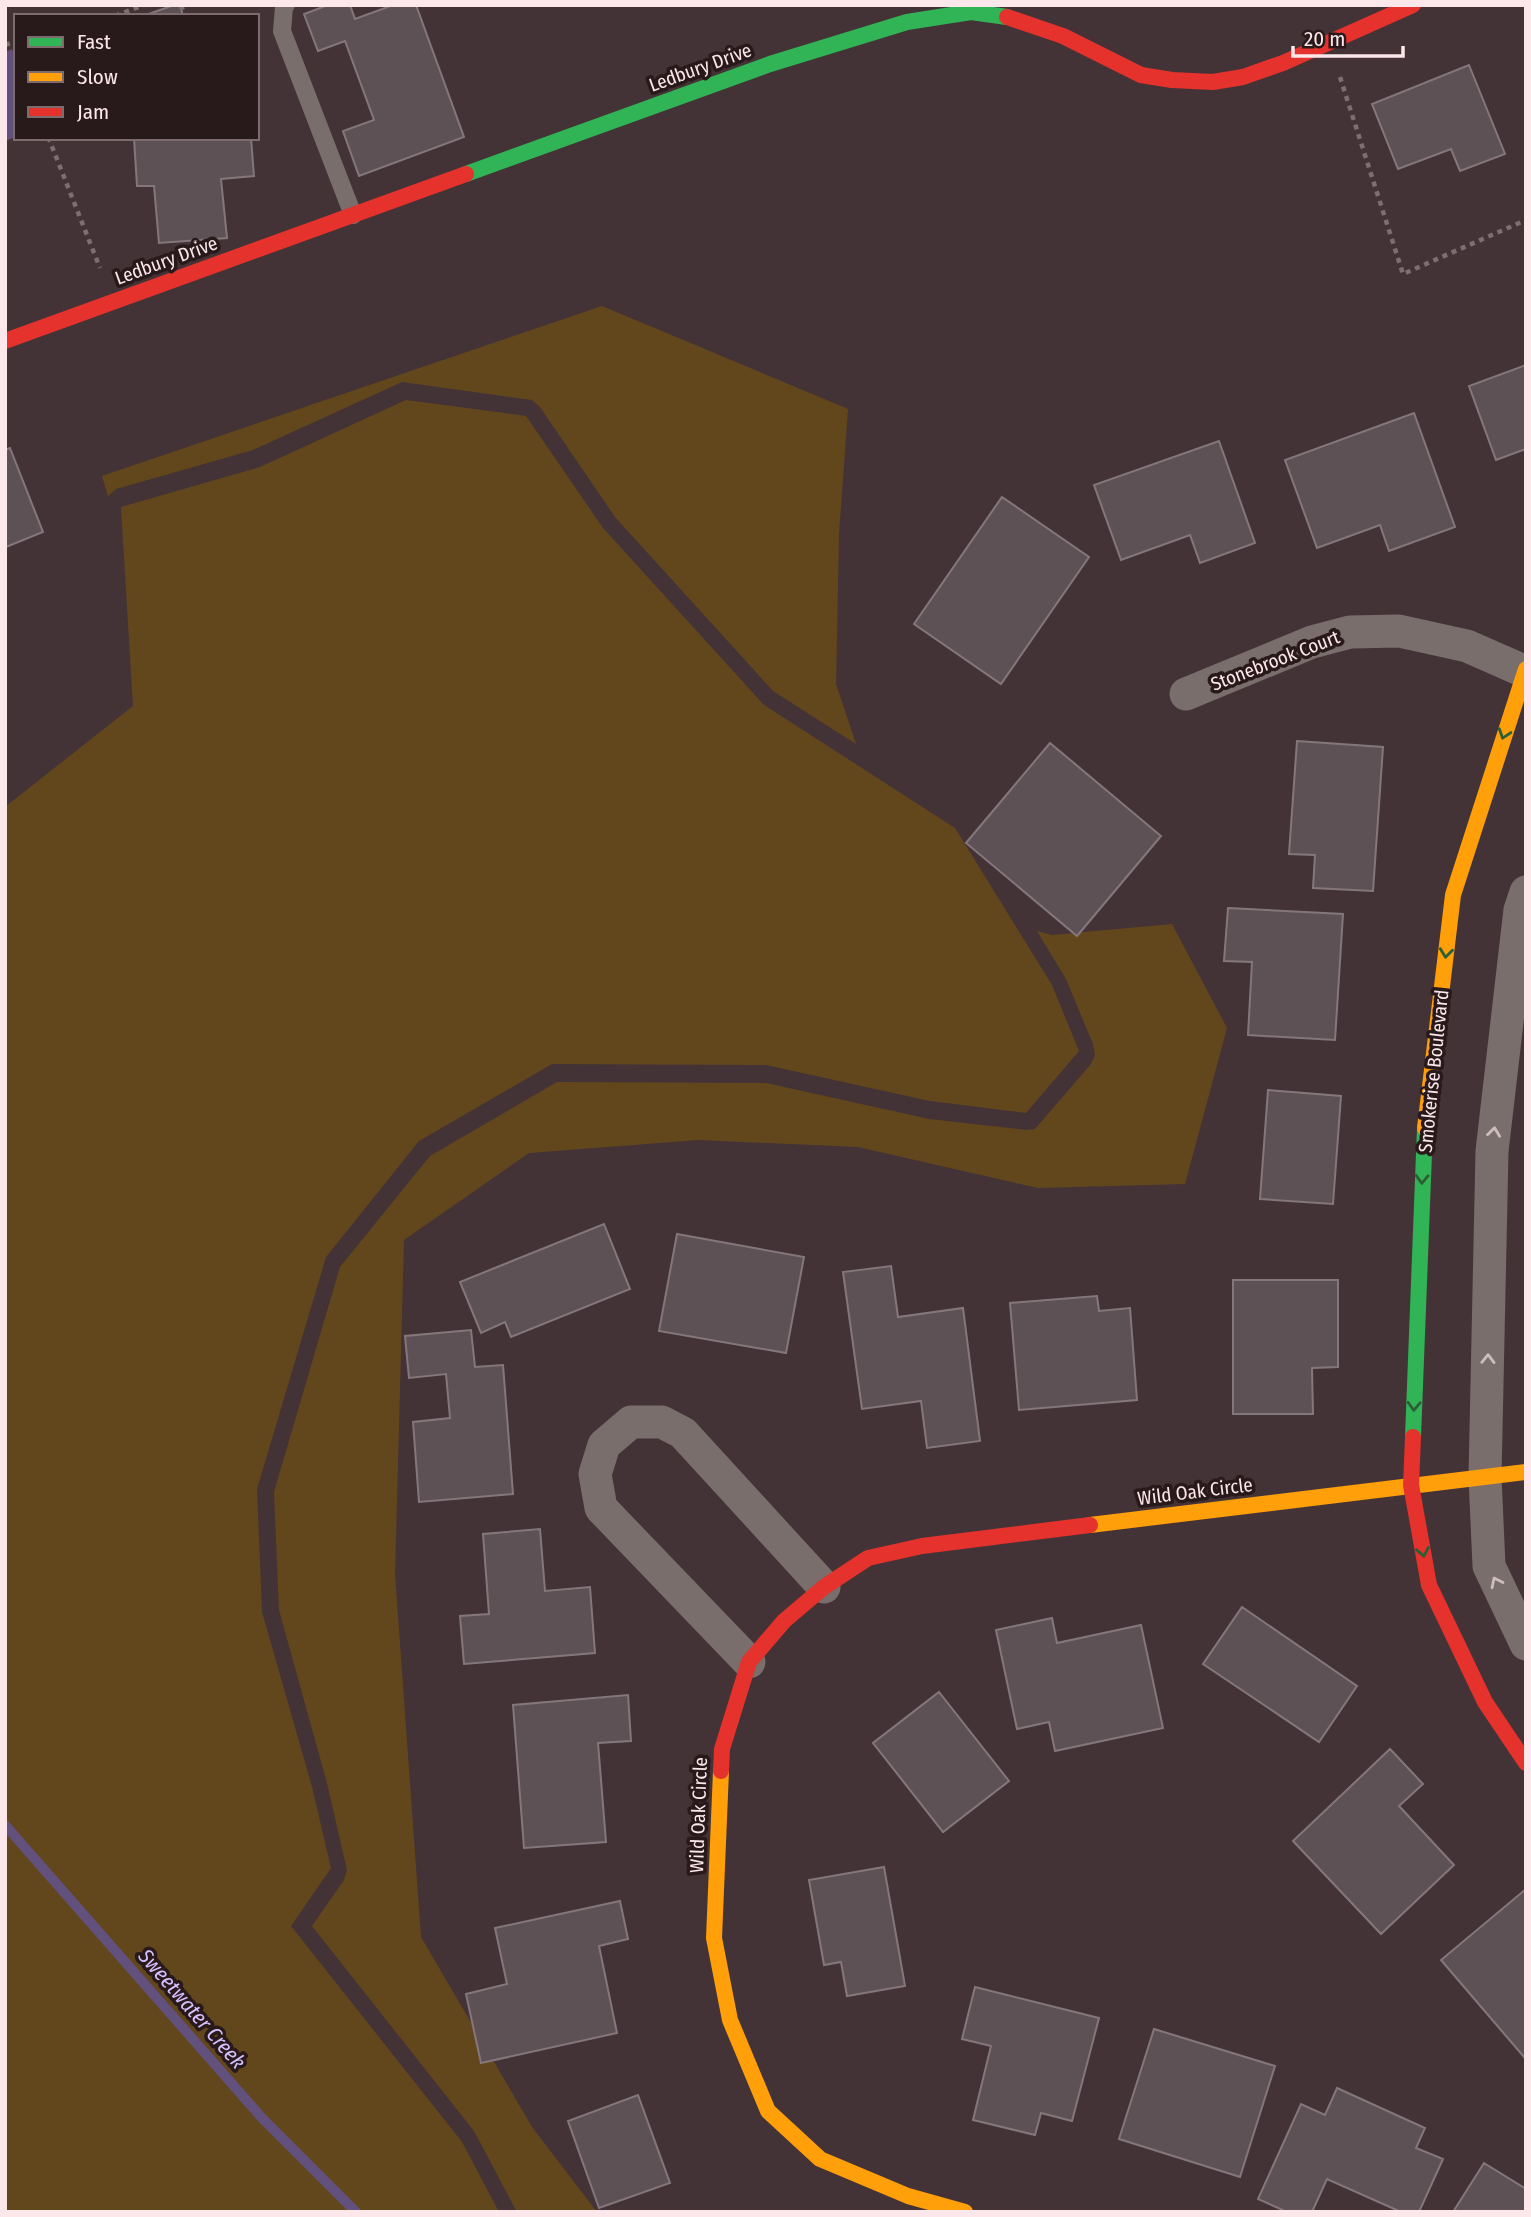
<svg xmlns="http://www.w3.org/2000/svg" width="1531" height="2217" font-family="'Fira Sans Condensed',sans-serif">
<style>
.green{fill:#63471c}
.water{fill:#62507d}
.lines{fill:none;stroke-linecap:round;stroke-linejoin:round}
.stream{stroke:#62507d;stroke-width:10}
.building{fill:#5e5156;stroke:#84777c;stroke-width:2}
.path{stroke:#7b6f70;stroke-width:4.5;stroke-dasharray:5 5;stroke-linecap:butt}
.lane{stroke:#796e6c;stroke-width:18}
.street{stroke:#796e6c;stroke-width:33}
.fast{stroke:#30b455;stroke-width:16}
.slow{stroke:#ff9f0a;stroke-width:16}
.jam{stroke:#e5322d;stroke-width:16}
.oneway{stroke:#2c5f35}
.oneway2{stroke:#cebdbe}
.labels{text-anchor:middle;stroke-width:7;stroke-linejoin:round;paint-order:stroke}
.street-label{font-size:19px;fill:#fce7ea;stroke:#28191b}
.water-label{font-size:21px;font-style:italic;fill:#d7c1ff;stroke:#28191b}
</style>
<rect width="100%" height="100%" fill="#443336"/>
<path class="green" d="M602,306L848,409L839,534L836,684L856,744L773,691L615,517L540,407L532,400L402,382L253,450L116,489L108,496L102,476Z
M406,400L526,416L603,528L764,705L955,828L1052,985L1079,1051L1026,1113L930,1101L766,1065L552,1064L419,1141L326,1257L257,1489L262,1612L312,1787L331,1868L291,1926L462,2142L499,2212H9L5,2211V807L133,706L121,507L260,467Z
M1172,924L1227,1028L1185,1184L1038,1188L858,1147L698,1140L529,1153L404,1240L395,1574L421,1937L532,2127L597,2212H517L474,2131L312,1926L344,1880L347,1870L327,1783L279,1610L274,1492L340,1267L430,1156L557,1082L766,1083L929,1119L1026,1130L1035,1129L1091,1064L1095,1055L1093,1044L1066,979L1037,931L1052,935Z"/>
<path class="water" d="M12,49L16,61V137L5,141V52Z"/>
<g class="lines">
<path class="stream" d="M5,1825L262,2118L356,2212"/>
</g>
<path class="building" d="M174,5H180L183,16H143Z
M328,5H350L355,19L393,5H416L464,137L359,176L343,131L374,120L345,41L318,51L304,14Z
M1469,65L1505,154L1460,171L1451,149L1398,169L1372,104Z
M134,138H251L254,176L221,179L227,238L159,243L154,186H137Z
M1526,365V449L1496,460L1469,386Z
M1414,413L1455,527L1389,551L1380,525L1317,548L1285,460Z
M1219,441L1255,543L1200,563L1190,535L1121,560L1094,485Z
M10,448L43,532L6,547L5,450Z
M1002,497L1089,557L1001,684L914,624Z
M1297,741L1383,747L1373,891L1313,888L1315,855L1289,854Z
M1050,743L1161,836L1077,936L966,843Z
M1228,908L1343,914L1335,1040L1248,1035L1252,962L1224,961Z
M1268,1090L1341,1096L1333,1204L1260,1199Z
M604,1224L630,1289L511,1337L505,1322L481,1333L460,1282Z
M677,1234L804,1257L786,1353L659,1331Z
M891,1266L898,1317L963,1308L980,1441L927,1448L921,1401L862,1409L843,1272Z
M1233,1280H1338V1367L1312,1368L1313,1414H1233Z
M1097,1296L1099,1311L1130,1308L1137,1400L1019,1410L1010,1303Z
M471,1330L475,1367L503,1365L513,1494L419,1502L413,1422L450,1418L446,1374L409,1378L405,1336Z
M540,1529L545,1591L590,1587L595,1653L464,1664L460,1616L489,1614L483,1534Z
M1242,1607L1357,1686L1319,1742L1203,1664Z
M1052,1618L1057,1643L1141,1625L1163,1728L1055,1751L1049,1722L1017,1729L996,1630Z
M939,1692L1009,1781L943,1832L873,1743Z
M628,1695L631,1741L598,1743L606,1842L524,1848L513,1705Z
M1390,1749L1423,1784L1399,1806L1454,1865L1381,1934L1293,1841Z
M884,1867L905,1986L847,1996L841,1962L824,1965L809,1880Z
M1526,1889V2056L1524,2057L1441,1960Z
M620,1901L628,1939L599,1946L617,2033L481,2063L466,1994L507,1984L495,1928Z
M975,1987L1099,2018L1072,2121L1041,2113L1035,2135L973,2120L991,2046L962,2039Z
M1154,2029L1275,2066L1240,2177L1119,2139Z
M1337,2088L1425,2128L1416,2148L1443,2159L1419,2212H1401L1327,2179L1312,2212H1287L1258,2199L1301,2104L1325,2115Z
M638,2095L670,2183L599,2208L568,2121Z
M1484,2163L1526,2189V2212H1453Z"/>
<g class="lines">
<path class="path" d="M181,5L185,16
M115,16L144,5
M5,45L11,43L16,45
M1340,77L1403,274L1526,220
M51,138L49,139L100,268"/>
<path class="lane" d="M286,5L284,7L282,31L353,215"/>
<path class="street" d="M1186,694L1312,642L1350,632L1399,631L1467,646L1526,672
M1526,892L1520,910L1492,1151L1485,1477L1489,1566L1526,1644
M749,1662L601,1508L595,1474L604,1445L631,1422H662L683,1433L824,1587"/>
<path class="fast" d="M466,174L770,64L907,22L971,12L1007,17
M1413,1437L1425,1128"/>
<path class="slow" d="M1425,1128L1453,895L1526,669
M1090,1525L1526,1472
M721,1771L714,1938L730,2020L768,2111L820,2159L908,2196L965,2212"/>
<path class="jam" d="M1007,17L1063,36L1141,75L1172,80L1213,82L1243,77L1283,63L1413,5
M5,341L466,174
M1413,1437L1411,1485L1429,1585L1485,1702L1526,1763
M721,1771L722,1749L749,1662L784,1621L824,1587L868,1558L922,1546L1090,1525"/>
</g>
<defs><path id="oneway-chevron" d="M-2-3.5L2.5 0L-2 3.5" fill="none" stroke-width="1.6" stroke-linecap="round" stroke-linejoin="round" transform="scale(1.75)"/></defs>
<g class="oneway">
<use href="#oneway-chevron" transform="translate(1504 734) rotate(108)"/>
<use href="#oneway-chevron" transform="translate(1446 953) rotate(97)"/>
<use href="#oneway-chevron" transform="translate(1422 1179) rotate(92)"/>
<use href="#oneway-chevron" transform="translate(1414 1406) rotate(92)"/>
<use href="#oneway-chevron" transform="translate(1423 1552) rotate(80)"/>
</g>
<g class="oneway2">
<use href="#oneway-chevron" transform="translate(1494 1132) rotate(-83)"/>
<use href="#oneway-chevron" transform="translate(1488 1359) rotate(-89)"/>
<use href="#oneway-chevron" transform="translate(1496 1582) rotate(-116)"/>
</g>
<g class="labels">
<g class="street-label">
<text transform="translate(700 67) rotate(-20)" y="7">Ledbury Drive</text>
<text transform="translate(166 260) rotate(-20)" y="7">Ledbury Drive</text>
<text transform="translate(1275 660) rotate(-21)" y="7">Stonebrook Court</text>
<text transform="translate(1433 1071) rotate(-84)" y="7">Smokerise Boulevard</text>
<text transform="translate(1195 1491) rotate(-7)" y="7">Wild Oak Circle</text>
<text transform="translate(698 1815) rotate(-88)" y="7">Wild Oak Circle</text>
</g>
<g class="water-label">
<text transform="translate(192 2009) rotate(49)" y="7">Sweetwater Creek</text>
</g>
</g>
<rect width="1531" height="2217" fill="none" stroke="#fce7ea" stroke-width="14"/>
<rect x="14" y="14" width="245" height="126" fill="#28191b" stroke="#7d6b6e" stroke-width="2"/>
<rect x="28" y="37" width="35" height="10" fill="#30b455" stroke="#7d6b6e" stroke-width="2"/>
<text x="77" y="49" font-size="21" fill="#fce7ea">Fast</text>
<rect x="28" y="72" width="35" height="10" fill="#ff9f0a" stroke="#7d6b6e" stroke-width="2"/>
<text x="77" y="84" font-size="21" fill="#fce7ea">Slow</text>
<rect x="28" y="107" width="35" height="10" fill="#e5322d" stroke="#7d6b6e" stroke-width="2"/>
<text x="77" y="119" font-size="21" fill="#fce7ea">Jam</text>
<path d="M1293 46v10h110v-10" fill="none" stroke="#fce7ea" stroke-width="3.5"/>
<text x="1304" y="46" font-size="21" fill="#fce7ea" stroke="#28191b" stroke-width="5" paint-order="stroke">20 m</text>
</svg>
